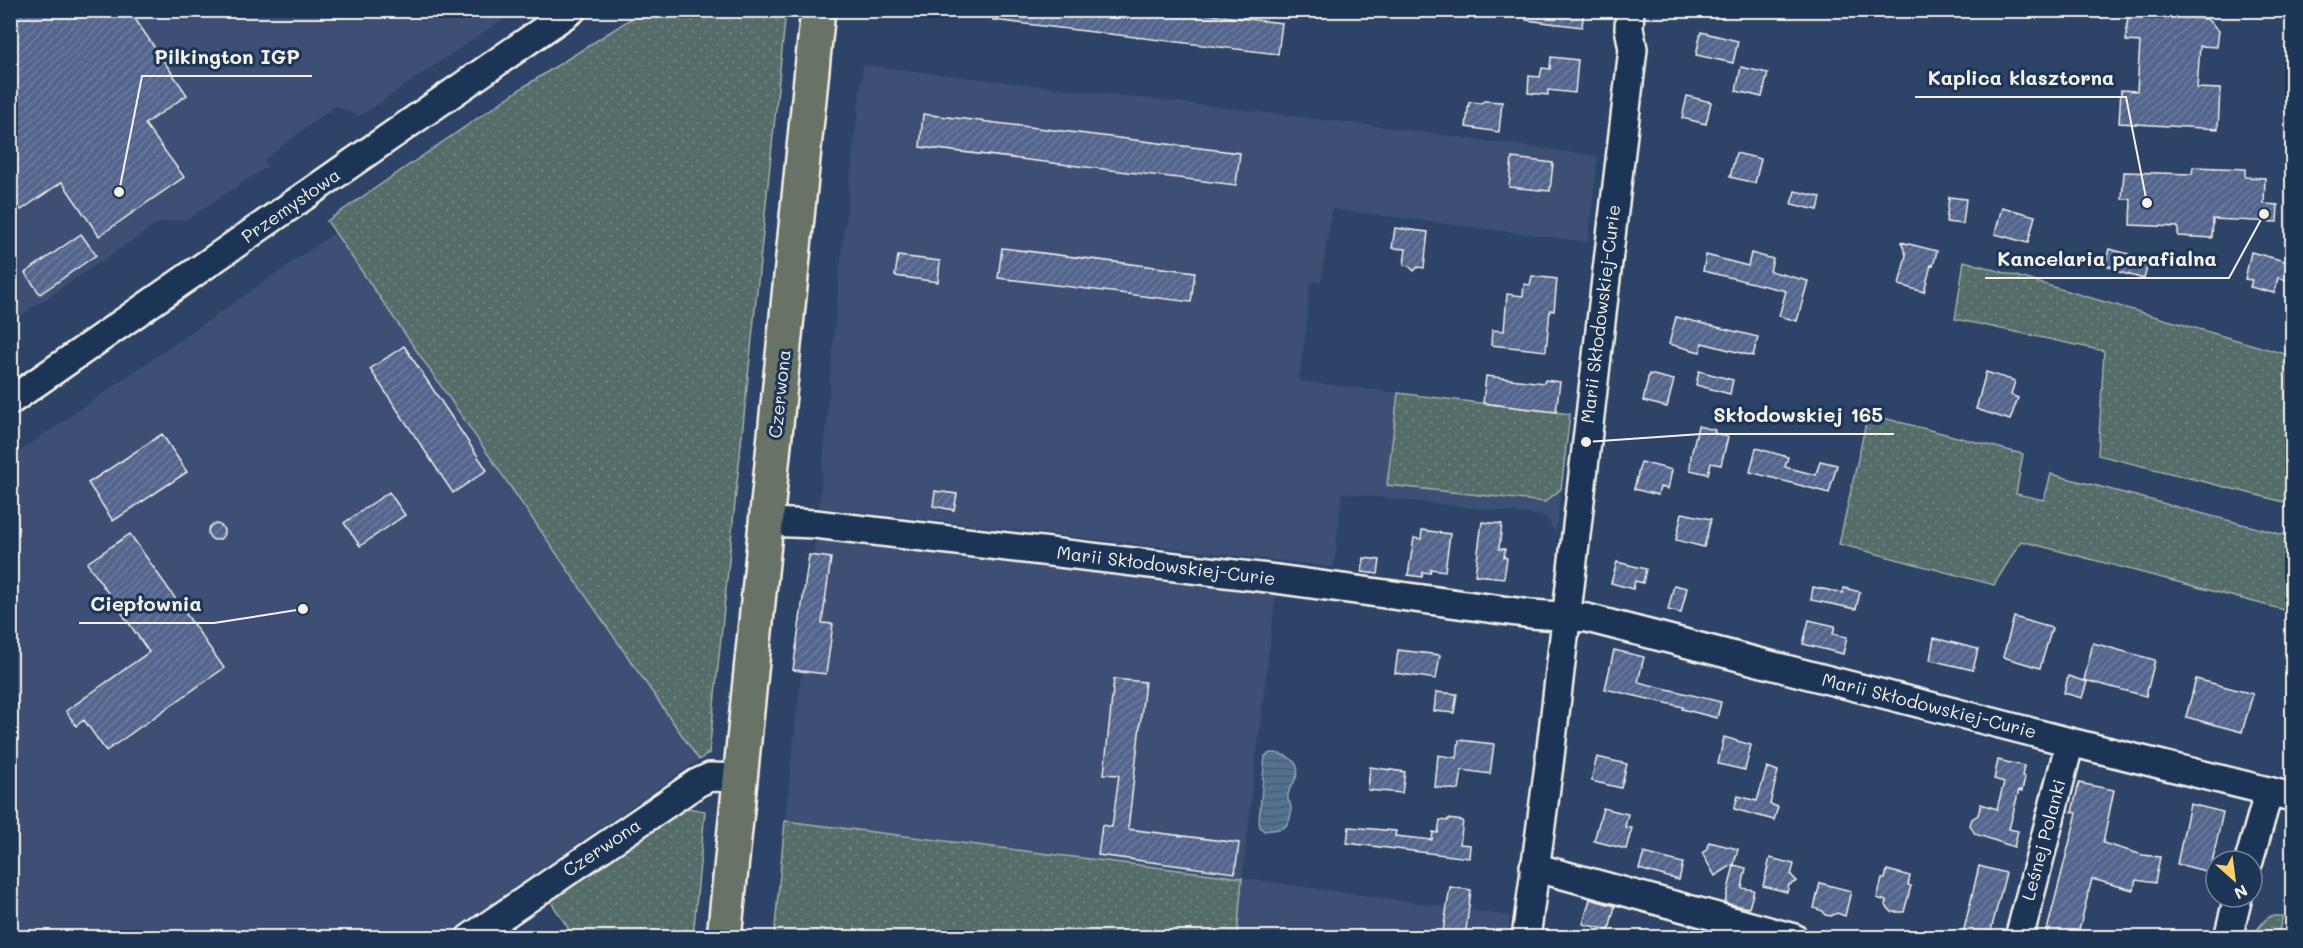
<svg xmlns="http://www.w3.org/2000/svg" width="2303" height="948" font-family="Mali,sans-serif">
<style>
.built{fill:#3c5074}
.green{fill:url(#green-dots);stroke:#a4afa9;stroke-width:1.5}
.water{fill:url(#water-rules);stroke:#93a4b4;stroke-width:1.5}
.building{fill:url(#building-hatch);stroke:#f4f1e8;stroke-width:1.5}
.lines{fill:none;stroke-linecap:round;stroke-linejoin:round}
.minor-casing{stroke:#f4f1e8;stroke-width:32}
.major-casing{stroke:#f4f1e8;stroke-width:38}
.minor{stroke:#1d3557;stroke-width:27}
.major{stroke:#697266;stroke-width:33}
.labels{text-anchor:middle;stroke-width:6;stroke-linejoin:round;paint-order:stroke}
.street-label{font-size:18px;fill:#f4f1e8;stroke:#1d3557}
.leader{fill:none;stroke:#f4f1e8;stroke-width:2}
.callout-dot{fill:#f4f1e8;stroke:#1d3557;stroke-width:2}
.callout-label{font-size:20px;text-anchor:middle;font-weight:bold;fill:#f4f1e8;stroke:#1d3557;stroke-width:6;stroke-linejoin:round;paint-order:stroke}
</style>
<defs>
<pattern id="green-dots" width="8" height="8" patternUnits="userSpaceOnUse" patternTransform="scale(1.5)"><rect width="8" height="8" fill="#556d6a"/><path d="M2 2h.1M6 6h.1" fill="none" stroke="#6e827f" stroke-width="1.8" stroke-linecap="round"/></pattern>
<pattern id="water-rules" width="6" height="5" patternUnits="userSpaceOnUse" patternTransform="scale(1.5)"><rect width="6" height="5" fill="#527191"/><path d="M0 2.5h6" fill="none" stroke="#4d5a68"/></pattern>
<pattern id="building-hatch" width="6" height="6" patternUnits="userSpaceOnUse" patternTransform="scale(1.5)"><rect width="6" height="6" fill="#52658d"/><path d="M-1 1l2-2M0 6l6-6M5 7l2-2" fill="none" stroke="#6c7c9d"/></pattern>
</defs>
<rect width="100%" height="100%" fill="#2d4367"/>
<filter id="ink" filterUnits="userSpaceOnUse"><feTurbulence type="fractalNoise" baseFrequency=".0167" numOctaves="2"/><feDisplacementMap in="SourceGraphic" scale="12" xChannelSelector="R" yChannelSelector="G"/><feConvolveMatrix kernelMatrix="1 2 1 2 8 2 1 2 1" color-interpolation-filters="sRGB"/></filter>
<g filter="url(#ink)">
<path class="built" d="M11,11H515L360,116L335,106L264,160L268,166L188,219L158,223L11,322Z
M863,65L1369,125L1598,156L1588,242L1332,209L1321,282H1310L1306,330L1299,381L1398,393L1387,485L1544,502L1561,489L1556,533L1545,516L1342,493L1334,567L819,507L839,277Z
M336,232L699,760L443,937H11L10,458Z
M816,536L932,552L1276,593L1242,878L1510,916L1508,937H1237L1242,878L785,821Z"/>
<path class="green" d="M643,11H786L709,753L699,760L327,221L522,88Z
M1964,261L2292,356V504L2098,455L2104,351L1955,319Z
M1398,393L1570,414L1561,489L1545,502L1387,485Z
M1868,414L2023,454L2016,494L2044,500L2051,474L2292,537V612L2021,541L1994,585L1839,544Z
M671,805L705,811L693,937H574L545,893Z
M785,821L1242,878L1237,937H774Z
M2271,916H2283L2277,937H2251L2265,920Z"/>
<path class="water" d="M1270,753C1284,753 1303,760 1296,778C1293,786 1287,789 1288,800C1293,806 1292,822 1284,827C1279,830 1270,830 1264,831L1260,827L1259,821L1265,756Z"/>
<path class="building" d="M10,10H129L187,95L145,124L184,177L99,236L62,182L21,210L10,195Z
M994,10H1172L1282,23L1278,54L993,20Z
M1527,10H1584L1582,27L1526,20Z
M2128,14L2207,19L2219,31L2217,47L2200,46L2197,88L2220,89L2218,129L2119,123L2121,90L2137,91L2140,42L2126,41Z
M1701,32L1738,41L1733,63L1696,55Z
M1551,57L1578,60L1575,93L1548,90V95L1528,93L1529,76L1540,77L1542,68L1550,69Z
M1741,67L1768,73L1762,97L1736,91Z
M1687,96L1711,102L1706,124L1682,118Z
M1484,101L1502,102L1499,132L1466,127L1469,102L1481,103Z
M923,114L1240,153L1236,185L920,147Z
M1736,153L1761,159L1755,183L1730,177Z
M1512,158L1553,163L1550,191L1509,187Z
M2193,167L2245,169V177L2265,178L2264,204L2278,205L2277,222L2213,219L2212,238L2178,236V227L2130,225L2131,199H2122L2124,172L2192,174Z
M1795,191L1821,197L1818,210L1791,204Z
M1949,197L1966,199L1963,224L1946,222Z
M2002,207L2035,216L2028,243L1995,234Z
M1395,228L1428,232L1424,268L1418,267L1414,271L1409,266L1404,265L1406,249L1392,248Z
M81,234L96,255L40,294L25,273Z
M1901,242L1937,251L1933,266L1931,265L1924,292L1899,285L1906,255Z
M1002,248L1195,272L1191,302L998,278Z
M2109,249L2149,259L2144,279L2116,271L2117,269L2105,265Z
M2251,252L2292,263V281L2278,278L2274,293L2250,287L2252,280L2245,279Z
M1751,253L1773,259L1770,271L1808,281L1797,321L1779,316L1786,291L1703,271L1706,255L1748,266Z
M898,256L940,261L938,282L895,276Z
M1532,276L1557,279L1554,311L1550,310L1546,351L1491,345L1492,330L1504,331L1507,294L1523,296L1524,284L1530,285Z
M1676,317L1758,337L1753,356L1702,343L1700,352L1669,344Z
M404,346L487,470L453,493L370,369Z
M1699,371L1733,380L1730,394L1696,385Z
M1986,372L2015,381L2011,395L2018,398L2010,420L1976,409Z
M1649,374L1674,380L1667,407L1643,401Z
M1486,376L1544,383L1545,380L1560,382L1556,412L1483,403Z
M1698,426L1715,430L1714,433L1728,437L1721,465L1711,463L1708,474L1690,470L1691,456Z
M162,434L187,472L113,521L88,483Z
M1756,448L1788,457L1785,467L1816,475L1820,461L1837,465L1829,493L1750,472Z
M1641,462L1672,470L1668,489L1660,487L1658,495L1634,489Z
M935,491L957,494L954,510L933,506Z
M389,492L405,515L360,546L344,523Z
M1682,513L1711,519L1704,547L1676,540Z
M1482,522L1502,524L1499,549H1505L1504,557L1507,558L1504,578L1475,575Z
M208 532a8 8 0 1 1 16 0a8 8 0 1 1-16 0Z
M1422,530L1450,534L1445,571L1431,569L1430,573L1423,572L1422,577L1408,575L1414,538L1421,539Z
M130,534L224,668L106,751L84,720L76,726L66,711L149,652L87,563Z
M809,555L831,558L822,623L833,624L826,674L793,670Z
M1364,558L1380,560L1378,574L1362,572Z
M1617,562L1646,569L1643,583L1635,581L1633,589L1611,583Z
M1674,585L1687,588L1681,613L1668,610Z
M1813,587L1843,593L1844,588L1860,592L1856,609L1811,600Z
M2014,617L2052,628L2040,668L2003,657Z
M1809,620L1835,626L1833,634L1847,637L1843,654L1803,644Z
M1934,638L1978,649L1973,670L1930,660Z
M2093,643L2155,660L2146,696L2084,680Z
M1398,650L1440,655L1436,679L1395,673Z
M1614,650L1644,657L1638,682L1721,702L1717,718L1682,709L1683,707L1605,689Z
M2068,676L2087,682L2082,698L2064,693Z
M1114,679L1145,682L1128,829L1239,843L1235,873L1098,855L1102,825L1112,827L1119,775L1104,774Z
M2196,679L2253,694L2242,732L2186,717Z
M1436,692L1457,694L1454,713L1434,711Z
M1724,737L1751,745L1745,770L1718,764Z
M1459,740L1494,744L1490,774L1462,770L1459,790L1435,787L1438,755L1457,758Z
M1597,757L1627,764L1621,788L1591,781Z
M1998,760L2024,766L2022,776L2025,777L2022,791L2019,790L2009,829L2018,831L2014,847L1975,834L1970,825L1972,819L1978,815L1981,804L1997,809L2004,782L1994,779Z
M1370,767L1405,772L1402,793L1368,790Z
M1767,767L1778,771L1770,804L1778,807L1774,820L1734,809L1738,796L1757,801Z
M2079,783L2114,790L2103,843L2143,855L2160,857L2155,883L2136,880L2133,890L2092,879L2077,938H2045L2077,813L2072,812Z
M2190,804L2223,812L2210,872L2177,864Z
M1603,808L1628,814L1625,827L1632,828L1626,849L1594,841Z
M1448,819L1463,821L1460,844L1470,845L1469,858L1347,843L1349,827L1396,831L1395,836L1432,840L1433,832L1438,833L1440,820L1448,821Z
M1709,842L1738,849L1734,864L1715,876L1702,853L1706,850Z
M1644,853L1683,863L1679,880L1639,869Z
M1770,858L1794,864L1791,875L1797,881L1789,885L1787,892L1763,886Z
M1734,865L1746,868L1742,888L1754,890L1749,908L1725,903Z
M1979,866L2006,873L1989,938H1962Z
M1887,870L1910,876L1908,885L1911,886L1904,912H1892L1885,905L1886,901L1877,898L1882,879H1885Z
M1820,883L1851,891L1845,916L1837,913L1831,916L1825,915L1823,911L1814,908Z
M1450,887L1471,890L1465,938H1442Z
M1590,899L1615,906L1609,930L1583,924Z"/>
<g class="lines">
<g class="minor-casing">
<path id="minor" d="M10,401L572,10
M767,522L815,524L1276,579L1531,614L1587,618L2070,742L2292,797
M2249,861L2269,791
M1534,867L1794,938
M470,938L697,783L710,777L740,778
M1526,938L1549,765L1633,49L1629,28L1630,10
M2019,938L2070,742
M2228,938L2238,897"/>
</g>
<g class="major-casing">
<path id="major" d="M724,938L818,10"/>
</g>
<use href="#minor" class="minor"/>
<use href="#major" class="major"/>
</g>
</g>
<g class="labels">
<g class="street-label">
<text transform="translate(291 206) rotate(-35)" y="6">Przemysłowa</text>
<text transform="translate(1601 314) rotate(-83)" y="6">Marii Skłodowskiej-Curie</text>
<text transform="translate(780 394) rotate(-84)" y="6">Czerwona</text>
<text transform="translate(1166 566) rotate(7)" y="6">Marii Skłodowskiej-Curie</text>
<text transform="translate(1929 706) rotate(14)" y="6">Marii Skłodowskiej-Curie</text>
<text transform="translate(2044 840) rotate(-75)" y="6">Leśnej Polanki</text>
<text transform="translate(602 848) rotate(-34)" y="6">Czerwona</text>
</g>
</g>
<path class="leader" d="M119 192L142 76H312M2147 203L2126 97H1915M2264 214L2229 278H1985M1586 442L1701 434H1894M303 609L214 623H79"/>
<g class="callout-dot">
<circle cx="119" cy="192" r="6"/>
<circle cx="2147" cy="203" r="6"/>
<circle cx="2264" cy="214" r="6"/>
<circle cx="1586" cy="442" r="6"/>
<circle cx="303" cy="609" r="6"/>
</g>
<g class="callout-label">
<text x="227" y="64">Pilkington IGP</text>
<text x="2021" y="85">Kaplica klasztorna</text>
<text x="2107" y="266">Kancelaria parafialna</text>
<text x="1798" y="422">Skłodowskiej 165</text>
<text x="146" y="611">Ciepłownia</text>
</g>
<rect width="2303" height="948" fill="none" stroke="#1d3557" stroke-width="36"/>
<rect x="18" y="18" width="2267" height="912" fill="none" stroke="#f4f1e8" stroke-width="2" filter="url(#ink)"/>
<g transform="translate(2234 879) rotate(152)"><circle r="28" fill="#1d3557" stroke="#738091" stroke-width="1.5"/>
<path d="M0-4.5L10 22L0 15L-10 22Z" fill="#ffd166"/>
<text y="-9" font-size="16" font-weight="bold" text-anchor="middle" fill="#f4f1e8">N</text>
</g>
</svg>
